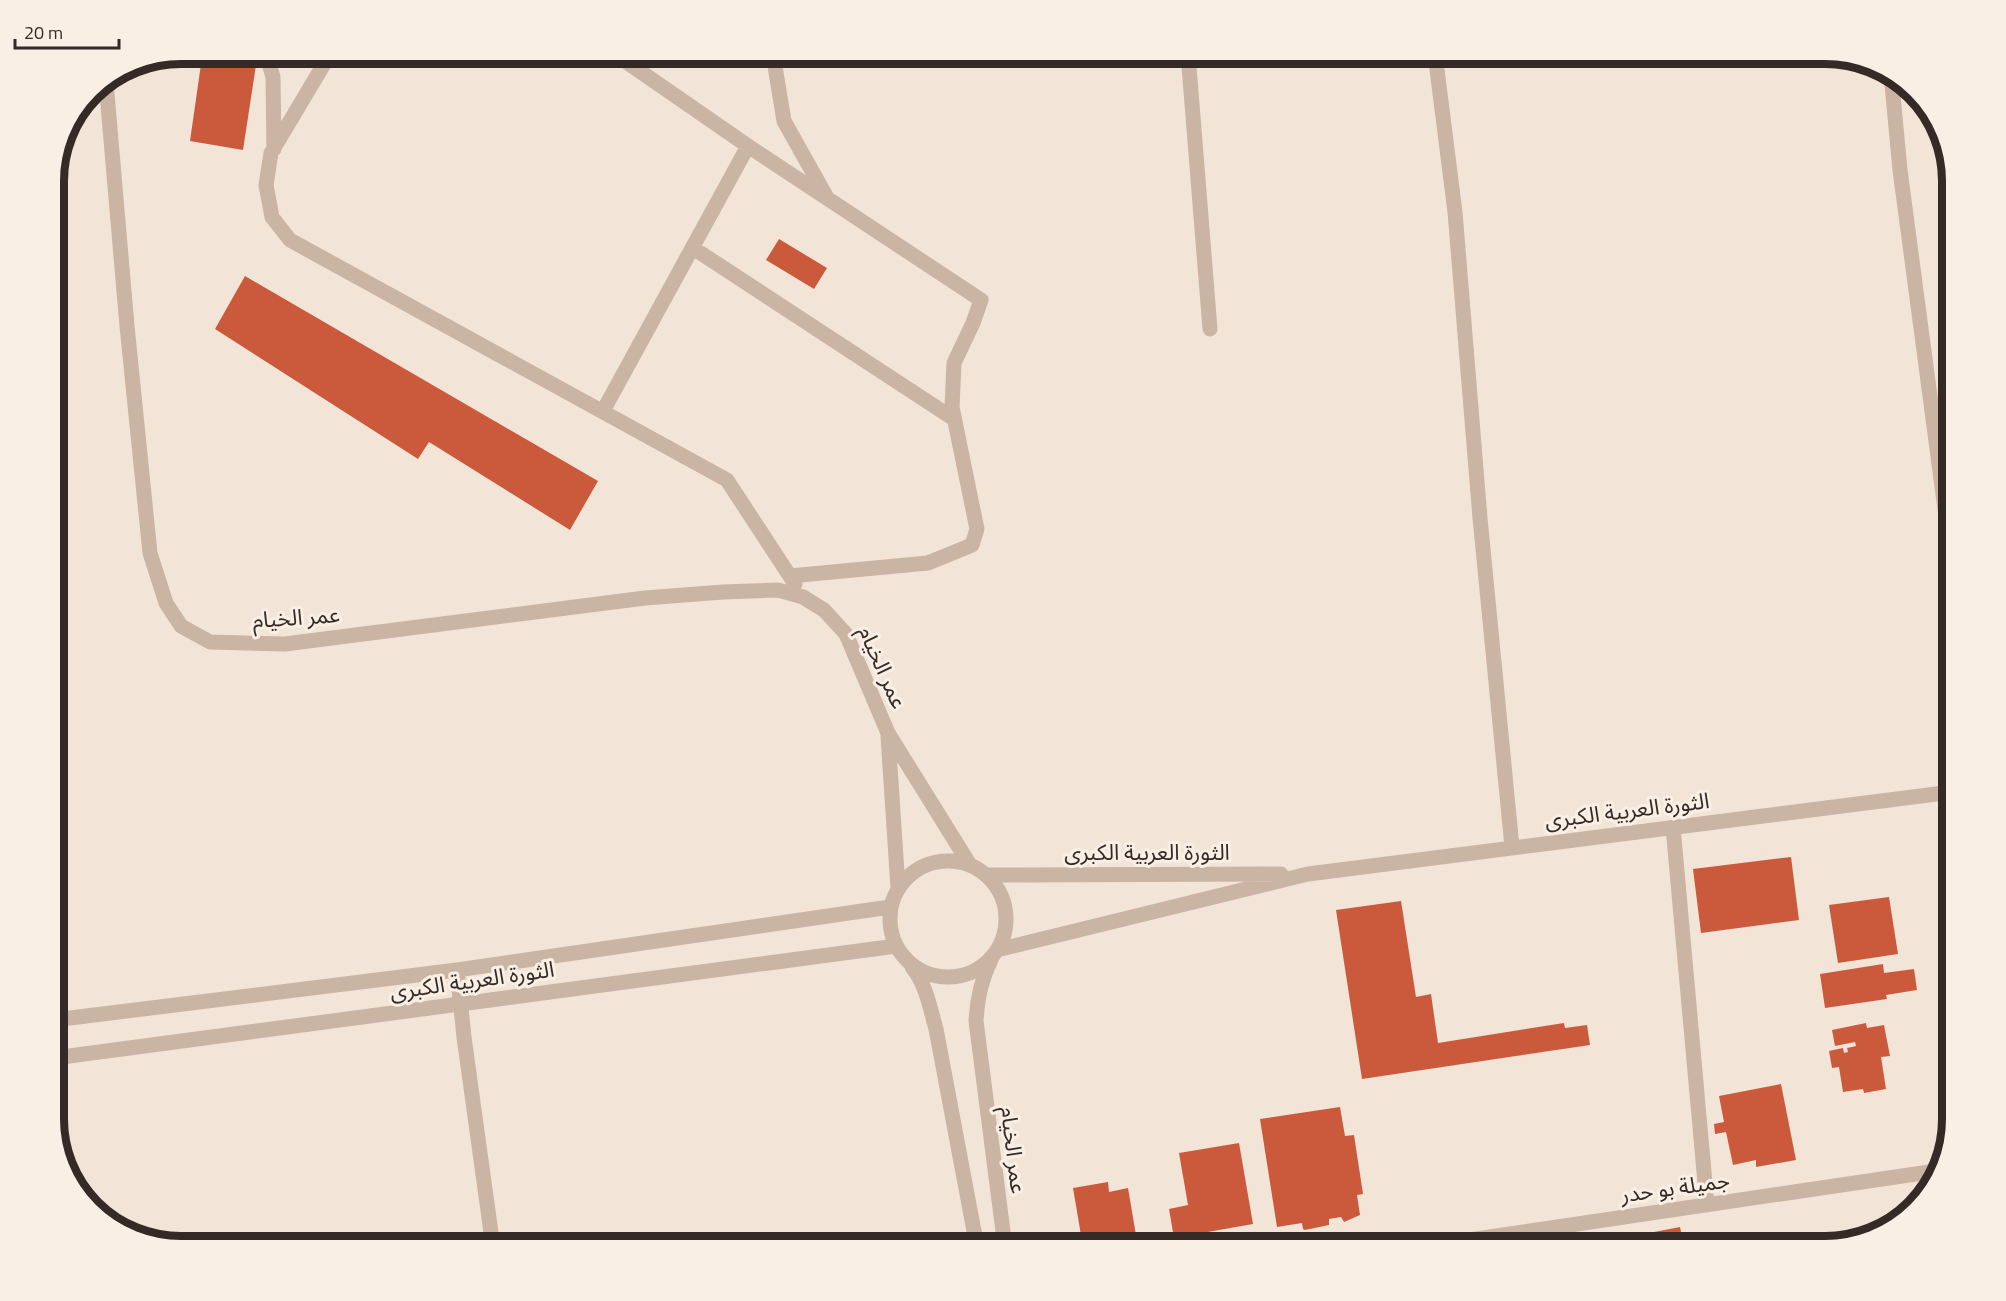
<svg xmlns="http://www.w3.org/2000/svg" width="2006" height="1301" font-family="'Titillium Web','Noto Sans Arabic',sans-serif">
<style>
.building{fill:#cb5a3d}
.lines{fill:none;stroke-linecap:round;stroke-linejoin:round}
.minor{stroke:#cab4a3;stroke-width:15}
.labels{text-anchor:middle;stroke-width:6;stroke-linejoin:round;paint-order:stroke}
.street-label{font-size:22px;fill:#352a26;stroke:#faefe4}
.rim{fill:none;stroke:#352a26;stroke-width:8}
</style>
<rect width="100%" height="100%" fill="#f2e5d8"/>
<path class="building" d="M202,57L256,65L243,150L190,141Z
M779,239L827,268L814,289L766,260Z
M245,276L598,481L570,530L429,442L418,459L215,329Z
M1791,857L1799,920L1701,933L1693,869Z
M1889,897L1898,954L1838,963L1829,905Z
M1401,901L1416,997L1431,994L1438,1043L1564,1023L1565,1028L1587,1025L1590,1045L1362,1079L1336,910Z
M1883,964L1884,973L1914,969L1917,990L1886,995L1887,999L1825,1008L1820,974Z
M1866,1023L1867,1028L1884,1025L1890,1056L1881,1057L1886,1089L1864,1093L1863,1089L1843,1092L1839,1067L1832,1068L1829,1051L1843,1048L1844,1053L1848,1052L1847,1048L1856,1046L1855,1042L1835,1046L1832,1030Z
M1781,1084L1796,1160L1756,1167V1160L1733,1165L1726,1132L1715,1134L1714,1124L1724,1122L1719,1096Z
M1340,1107L1345,1136L1354,1135L1363,1194L1357,1195L1360,1215L1344,1222L1341,1217L1329,1219V1225L1305,1230L1303,1229L1302,1223L1277,1227L1260,1119Z
M1239,1143L1253,1224L1174,1238L1169,1209L1188,1205L1179,1153Z
M1108,1182L1109,1192L1128,1188L1138,1247H1083L1073,1188Z
M1680,1227L1684,1247H1603L1601,1241L1641,1233L1643,1245L1656,1242L1654,1232Z"/>
<g class="lines">
<path class="minor" d="M266,54L273,77L274,149
M330,54L271,153L266,185L272,217L290,240L727,480L795,584
M615,54L748,146
M773,54L784,121L826,196
M1188,54L1210,329
M1435,54L1455,212L1480,518L1512,847
M1891,74L1900,170L1952,562
M106,82L127,326L150,553L166,603L181,626L210,642L285,644L645,598L723,592L778,590L803,597L824,610L846,634L888,733L970,865
M693,248L954,419
M603,411L748,146L981,300L973,323L954,363L952,407L977,529L972,545L928,563L790,576
M888,736L898,888
M1673,827L1707,1205
M890 919a58 58 0 1 1 116 0a58 58 0 1 1-116 0Z
M987,875L1281,874
M997,950L1308,874L1952,792
M991,960C981,980 977,999 976,1021L1005,1247
M912,967C926,984 930,1008 936,1029L977,1247
M457,970L464,1037L493,1247
M54,1020L457,970L890,907
M54,1058L896,946
M1421,1247L1936,1171"/>
</g>
<g class="labels">
<g class="street-label">
<text transform="translate(296 617) rotate(-4)" y="8">عمر الخيام</text>
<text transform="translate(883 667) rotate(66)" y="8">عمر الخيام</text>
<text transform="translate(1627 810) rotate(-7)" y="8">الثورة العربية الكبرى</text>
<text x="1147" y="860">الثورة العربية الكبرى</text>
<text transform="translate(472 980) rotate(-8)" y="8">الثورة العربية الكبرى</text>
<text transform="translate(1014 1150) rotate(83)" y="8">عمر الخيام</text>
<text transform="translate(1675 1187) rotate(-8)" y="8">جميلة بو حدر</text>
</g>
</g>
<path d="M0 0H2006V1301H0ZM181 64H1825A117 117 0 0 1 1942 181V1119A117 117 0 0 1 1825 1236H181A117 117 0 0 1 64 1119V181A117 117 0 0 1 181 64Z" fill="#faefe4" fill-rule="evenodd"/>
<path class="rim" d="M181 64H1825A117 117 0 0 1 1942 181V1119A117 117 0 0 1 1825 1236H181A117 117 0 0 1 64 1119V181A117 117 0 0 1 181 64Z"/>
<path d="M15 39v9h104v-9" fill="none" stroke="#352a26" stroke-width="3"/>
<text x="24" y="39" font-size="18" fill="#352a26" stroke="#faefe4" stroke-width="4.5" paint-order="stroke">20 m</text>
</svg>
